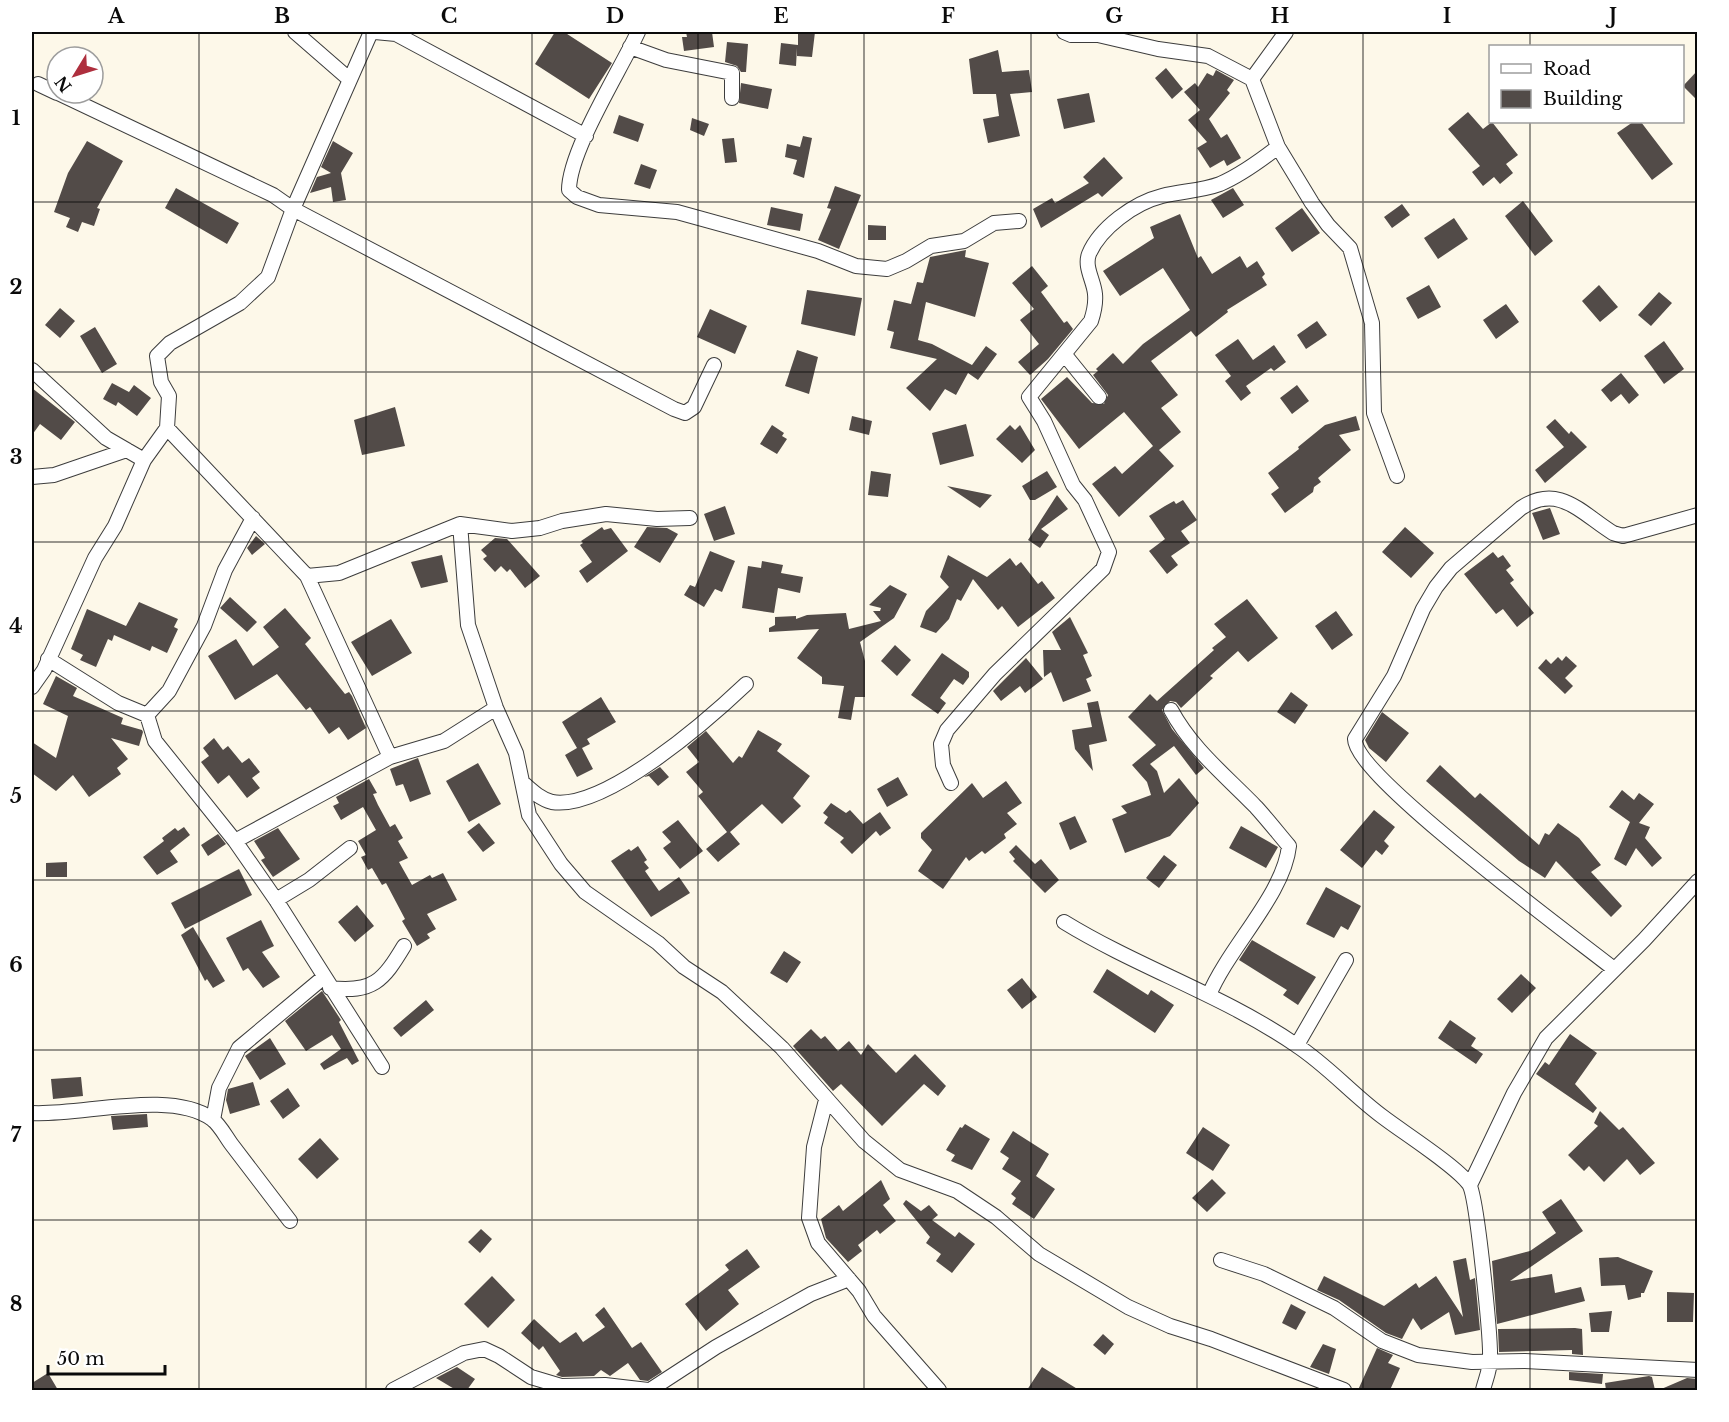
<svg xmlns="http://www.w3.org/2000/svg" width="1729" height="1422" font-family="'Libre Baskerville',serif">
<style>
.building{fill:#524b48}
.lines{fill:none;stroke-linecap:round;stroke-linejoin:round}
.minor-casing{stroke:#3d3d3d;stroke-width:16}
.minor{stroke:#fff;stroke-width:14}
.grid{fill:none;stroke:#0a0a0a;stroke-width:1.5;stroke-opacity:0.55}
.neatline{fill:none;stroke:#0a0a0a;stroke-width:2}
.grid-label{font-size:20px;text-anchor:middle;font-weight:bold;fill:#0a0a0a}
</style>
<rect width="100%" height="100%" fill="#fdf8e9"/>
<path class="building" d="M555,32H564L612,63L589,99L535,64Z
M686,32H712L714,47L684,51L682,37H687Z
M798,32H815L812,57L797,56V48L796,66L779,64L781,43L798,45Z
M727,42L748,44L746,72H741L737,66L725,62Z
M998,50L1002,72L1029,70L1032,92L1010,94L1020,136L988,143L983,119L999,116L996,94H973L969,59Z
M1166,68L1183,89L1172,99L1155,78Z
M1216,70L1234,80L1227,90L1230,93L1209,119L1221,138L1227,134L1241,158L1227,166L1224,160L1210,168L1197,148L1207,142L1188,120L1200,110L1184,92L1195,83L1198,87L1207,73L1213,76Z
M1698,70V101L1683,86Z
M741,83L772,89L768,109L739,103Z
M1089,93L1095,122L1064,129L1057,99Z
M1468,112L1483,129L1492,122L1518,155L1506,164L1513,173L1500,184L1494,177L1483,186L1472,172L1480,166L1448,129Z
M619,115L644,124L638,142L613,133Z
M692,118L709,124L704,136L690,130Z
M1633,122H1641L1673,164L1652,180L1617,133Z
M803,136L812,138L804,178L793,174L797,160L785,157L787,144L800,147Z
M734,138L737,162L725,163L722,139Z
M87,141L123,161L97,208L100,209L94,226L82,222L78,232L66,227L70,218L54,212L68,173Z
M333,141L353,153L341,173L346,200L333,202L331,187L310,193L317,177L331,173L321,167Z
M1104,157L1123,178L1102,197L1098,193L1041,228L1033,209L1052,198L1055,203L1089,183L1083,177Z
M641,164L657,170L650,189L634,184Z
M835,186L861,195L839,249L818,240L831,209L827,208Z
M176,188L239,223L227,244L165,208Z
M1233,188L1244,205L1223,218L1211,200Z
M1523,201L1553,241L1535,256L1505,216Z
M1402,204L1410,215L1392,228L1384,217Z
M771,207L803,214L800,231L767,225Z
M1302,208L1320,233L1292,252L1275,228Z
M1180,214L1198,258L1201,256L1212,274L1240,256L1247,268L1257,261L1265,274L1262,277L1267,285L1227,310L1228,312L1196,337L1191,331L1151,361L1178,395L1161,408L1181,432L1159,450L1174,466L1119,517L1092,484L1115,466L1122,474L1153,446L1124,412L1079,449L1041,399L1067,377L1092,403L1104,404L1108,395L1093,375L1098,371L1096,369L1113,353L1123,364L1143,344L1190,310L1163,268L1120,296L1103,271L1154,238L1150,227Z
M1454,218L1468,239L1438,259L1424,238Z
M868,225L886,226V240H868Z
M966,250L965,257L989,263L975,317L926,302L918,340L932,344L972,365L986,346L997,354L978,380L968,373L956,395L945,389L930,411L906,388L937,359L890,348L894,332L887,330L894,300L911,304L917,282L923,283L930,257Z
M1032,266L1048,286L1041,292L1064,323L1067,321L1073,329L1048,359L1030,375L1018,362L1039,344L1020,320L1034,309L1012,283Z
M1429,285L1441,307L1418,319L1406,298Z
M1599,285L1618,307L1600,322L1582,301Z
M807,290L862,298L855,336L801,324Z
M1659,292L1672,303L1651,326L1638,315Z
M1506,304L1519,322L1496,339L1483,320Z
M60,308L75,321L60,338L45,325Z
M710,309L747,326L735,354L697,337Z
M1317,321L1327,335L1306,349L1297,335Z
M95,327L117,364L102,373L80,336Z
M1238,339L1253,360L1274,345L1286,362L1274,371L1271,368L1246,386L1251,393L1241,401L1225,381L1231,376L1215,355Z
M1664,341L1684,369L1664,384L1644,356Z
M797,350L818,357L809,394L785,386Z
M1621,373L1639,395L1629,404L1621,394L1611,402L1601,390Z
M112,383L129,392L134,385L151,398L137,416L118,402L116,406L103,399Z
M1297,385L1309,401L1292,414L1280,398Z
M32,388L75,422L61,440L40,424L32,435Z
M395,407L405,446L362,455L354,420Z
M852,416L872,421L869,435L849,430Z
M1356,416L1360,430L1339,435L1351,450L1318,478L1321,482L1314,487L1313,492L1285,513L1271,494L1279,488L1268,473L1299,449L1298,447L1325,425Z
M1555,419L1569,434L1571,431L1587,447L1545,483L1535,470L1564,447L1546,427Z
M966,424L974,456L940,465L932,433Z
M772,425L784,433L782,436L787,439L777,454L760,444Z
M1010,425L1015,430L1020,425L1035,450L1022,463L996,439Z
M871,471L891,474L888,497L868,495Z
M1047,471L1057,487L1035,500H1030L1022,486Z
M947,486L992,495L980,508Z
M1057,495L1068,509L1041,529L1049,535L1040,548L1028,540Z
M1183,500L1197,520L1181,531L1190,543L1171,556L1178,565L1167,574L1149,551L1165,539L1149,516L1165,506L1174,501L1176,504Z
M725,506L735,534L714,541L704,514Z
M1550,508L1560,534L1543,540L1532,513Z
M602,527L604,530L611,528L628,551L587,583L579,571L592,562L580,545L583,543L581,541Z
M647,527L667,528L678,534L660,563L634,547Z
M1405,527L1434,553L1411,578L1382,552Z
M256,536L265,544L252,555L247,548Z
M495,538L507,539L540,576L525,588L510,569L507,572L501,566L495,572L483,559L487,556L481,550Z
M710,551L735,561L722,592L715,589L704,607L684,595L690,585L695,587Z
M1493,552L1498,558L1503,555L1511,566L1506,570L1514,580L1510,583L1534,613L1517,627L1503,609L1496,614L1464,574Z
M442,555L448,582L421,588L411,562Z
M948,555L987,577L1010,558L1016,566L1021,562L1038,584L1042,581L1055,598L1018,627L1002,606L998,610L973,579L961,601L957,599L949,619L936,633L920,627L926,611L949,587L940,577Z
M762,561L783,565L781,573L803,577L800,593L778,588L774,613L742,608L748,566L761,568Z
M890,585L907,594L894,618L860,642L865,661V697H855L851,720L838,718L844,686L822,684V677L797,658L819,629L769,632V628L775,625V617L796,616V619L807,615L846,613L849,629L881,621L873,611H880L881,608L869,605Z
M230,597L257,622L247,632L220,608Z
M1247,599L1278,638L1248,662L1238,651L1210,676L1213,678L1181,708L1176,702L1170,701L1162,710L1172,729L1204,768L1196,775L1174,746L1150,764L1157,771L1164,793L1179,778L1199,803L1170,836L1125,853L1112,819L1127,813L1121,806L1151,795L1147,782L1132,765L1156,745L1128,717L1150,694L1157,701L1214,650L1212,648L1226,637L1214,624Z
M139,602L178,619L174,627L178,629L167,653L152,646L150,651L114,635L112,641L108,639L96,667L80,660L83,655L71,649L87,609L126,626Z
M285,608L311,638L305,644L345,694L349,692L352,696L366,728L348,740L339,727L329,734L310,707L306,710L277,674L235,700L208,656L236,639L253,666L279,647L263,627Z
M1336,611L1353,635L1332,650L1315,626Z
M1070,617L1088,653L1083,655L1092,676L1086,679L1091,691L1063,702L1051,672L1044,677L1043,650H1061L1052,632Z
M391,619L412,653L372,676L351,642Z
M895,645L911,660L897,676L881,661Z
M942,653L969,672V677L963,685L954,679L940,698L946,703L938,714L911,695Z
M1566,656L1577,666L1565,678L1573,686L1565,694L1538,668L1546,659L1551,664L1558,657L1562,661Z
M1026,658L1043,679L1025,693L1020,686L1001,701L993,691Z
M56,676L77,688L73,696L123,718L121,724L142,730L143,732L139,746L111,738L128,759L117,768L121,774L89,797L73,775L56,791L32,773V742L56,758L68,716L43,704Z
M1291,692L1308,705L1295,724L1277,712Z
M601,697L616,722L587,739L590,744L582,748L593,769L577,777L565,755L577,748L562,722Z
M1098,701L1107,741L1089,745L1093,771L1075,749L1072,730L1092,727L1087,703Z
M1382,712L1409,733L1386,762L1369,748L1365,740Z
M758,730L782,744L777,751L810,776L793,798L801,806L782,824L762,804L730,832L740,844L718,862L706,849L727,832L698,796L703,792L686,772L699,762L687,747L706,731L733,763L739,756L742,758Z
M214,738L223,750L228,746L242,763L249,758L260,772L252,778L260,788L247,798L229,775L218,784L201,762L209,756L203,748Z
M418,758L431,794L410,802L403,784L396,786L390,769Z
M478,763L501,804L469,822L446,781Z
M1440,765L1475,798L1480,793L1539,845L1545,833L1549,835L1558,823L1579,838L1601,865L1591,872L1622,906L1611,917L1556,861L1545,878L1519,861L1426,781Z
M660,767L669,777L658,786L649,776L644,777Z
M898,777L908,795L887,807L877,789Z
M369,779L377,793L373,794L378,805L390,827L395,824L403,838L398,841L408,858L399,862L412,885L430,875L432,878L443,873L457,900L427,914L436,929L427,934L430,938L417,946L402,921L405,919L386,883L382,885L372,868L368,870L361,857L366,855L358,841L376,830L363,807L341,820L333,806L339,803L336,797Z
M1006,781L1022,803L1007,813L1017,824L1004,834L1006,838L985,854L982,851L969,861L966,857L943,889L918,871L932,850L921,838V833L972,783L983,798Z
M1622,790L1634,800L1639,793L1654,804L1639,823L1650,827L1645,838L1662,858L1652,867L1636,848L1626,866L1614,859L1630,822L1609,807Z
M831,803L846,813L850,810L863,824L880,812L891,828L880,836L876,831L852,854L840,842L844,838L824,823L828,817L823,813Z
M1374,810L1395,827L1384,841L1389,846L1382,855L1376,850L1362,868L1340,850Z
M1075,816L1087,842L1070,850L1059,823Z
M678,820L703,851L680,869L663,848L671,842L662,832Z
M479,823L495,843L483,852L467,832Z
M1241,826L1278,847L1266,868L1229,848Z
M184,827L190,835L170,851L178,862L157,875L143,857L164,841L162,838L175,828L178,831Z
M278,828L300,859L273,877L261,860L265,858L254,841Z
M218,834L226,844L208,856L201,845Z
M1016,845L1035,864L1041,859L1059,880L1045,893L1013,861L1015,859L1009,852Z
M638,846L647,860L644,862L649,868L645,871L659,891L679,877L690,893L651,917L611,861L629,849L631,851Z
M1164,855L1177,865L1159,888L1146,878Z
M67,862V877H46V863Z
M239,869L252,895L185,929L171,903Z
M1326,887L1361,906L1348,930L1341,926L1334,938L1306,924Z
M357,905L374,926L355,942L338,922Z
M261,920L274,946L262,952L280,977L263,988L248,968L243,971L226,938Z
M193,927L225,981L213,988L207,979L205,981L181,935Z
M1252,940L1316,977L1298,1005L1283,995L1287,990L1239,960Z
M784,951L801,962L787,983L770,973Z
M1107,969L1148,995L1151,990L1174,1005L1155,1033L1093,992Z
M1521,974L1536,988L1512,1013L1497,999Z
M1022,978L1037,997L1022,1009L1007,990Z
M322,991L341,1020L339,1022L359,1061L352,1065L347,1058L324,1070L320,1064L341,1049L332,1035L306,1051L285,1021Z
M426,1000L434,1010L401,1037L393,1028Z
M1450,1020L1476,1038L1471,1046L1483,1054L1476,1064L1438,1038Z
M811,1029L821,1039L825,1036L838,1051L849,1041L861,1055L868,1044L896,1073L915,1054L946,1086L938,1096L924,1084L882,1126L841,1084L833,1091L793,1046Z
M1570,1034L1597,1053L1575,1084L1597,1108L1593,1113L1536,1074L1545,1062L1549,1065Z
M270,1038L286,1064L260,1080L245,1056Z
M81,1077L83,1096L53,1099L51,1079Z
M253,1082L260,1105L230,1114L226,1100L228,1089Z
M288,1088L300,1106L283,1119L270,1101Z
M1600,1111L1619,1130L1623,1127L1655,1163L1640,1175L1627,1159L1604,1182L1589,1166L1584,1171L1568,1155L1598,1126L1594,1123Z
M147,1114L148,1127L113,1130L111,1116Z
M965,1124L990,1139L972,1170L951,1161L955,1155L946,1150L960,1127L962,1128Z
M1203,1127L1230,1145L1213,1171L1186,1153Z
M1013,1131L1049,1154L1036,1176L1055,1189L1034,1219L1012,1204L1016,1198L1011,1194L1021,1181L1002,1169L1009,1158L1000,1152Z
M320,1138L339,1159L317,1179L298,1159Z
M1212,1179L1226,1193L1207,1212L1192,1198Z
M881,1180L890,1199L883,1205L896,1221L880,1234L877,1230L858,1245L862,1251L848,1262L826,1238L821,1219L839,1205L843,1211Z
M1561,1199L1583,1231L1510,1281L1552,1274L1555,1293L1581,1287L1585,1301L1497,1324L1492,1261L1530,1251L1556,1233L1542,1212Z
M906,1200L921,1211L929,1205L938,1215L932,1220L955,1237L959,1232L975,1244L952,1273L936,1261L941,1254L926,1243L930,1237L903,1204Z
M481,1229L492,1239L480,1253L468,1242Z
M747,1249L760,1267L728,1290L739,1304L706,1331L685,1304L729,1270L725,1265Z
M1618,1257L1653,1271L1644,1293H1641V1297L1628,1300L1625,1285L1601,1286L1599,1258Z
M1466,1258L1470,1280L1475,1278L1480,1330L1455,1335L1449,1312L1421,1330L1413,1318L1402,1339L1386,1333L1339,1300L1317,1290L1324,1276L1384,1306L1416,1283L1419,1288L1436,1276L1463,1317L1453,1261Z
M492,1276L515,1300L488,1328L464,1304Z
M1667,1292L1694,1293L1693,1322H1667Z
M1291,1304L1306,1312L1296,1330L1282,1323Z
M604,1307L632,1348L641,1342L662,1372L648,1381L640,1380L628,1363L610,1376L601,1370L594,1376L562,1377L556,1375L560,1371L543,1346L539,1350L521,1333L534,1319L560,1343L576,1332L583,1342L605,1327L595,1315Z
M1612,1311L1609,1332H1591L1589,1313Z
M1575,1328L1582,1329L1583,1355L1572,1354V1350L1499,1352L1498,1329Z
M1103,1334L1114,1344L1105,1355L1093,1345Z
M1323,1344L1336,1349L1329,1374L1310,1367Z
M1377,1348L1393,1355L1388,1363L1400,1368L1390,1390H1358Z
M457,1367L475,1379L467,1390H456L436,1378Z
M1042,1367L1079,1390H1027Z
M1569,1372L1603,1374L1602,1384L1569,1380Z
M48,1373L58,1390H32V1383Z
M1649,1376L1652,1377L1655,1390H1606L1605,1383Z
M1687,1378L1698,1379V1390H1659Z"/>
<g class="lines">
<g class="minor-casing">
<path id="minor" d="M295,32L349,79
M375,32L396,34L586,136
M638,32C620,71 569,151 569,190L577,197L599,205L677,212L818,251L856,266L887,269L906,261L931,246L964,241L994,223L1019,221
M1064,32L1071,35H1098L1158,49L1208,56L1252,79L1278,147L1312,203L1328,225L1350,248L1372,323L1374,413L1397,476
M630,47L666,60L732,73V98
M1252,79L1286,32
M38,84L57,93
M58,93L273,195L293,209L674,409L685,413L694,407L714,365
M1065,355L1099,397
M32,370L106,438L144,460
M167,428L307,576L390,757
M32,477L54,475L127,450
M460,524L468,625L496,708L516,753L529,815L561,864L585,892L658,943L684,967L722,992L782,1048L864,1141L900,1170L957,1191L996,1217L1039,1254L1128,1307L1170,1326L1211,1339L1344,1390
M307,576L339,573L460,524L512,531L540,528L562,521L606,514L657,519L690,518
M48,659L118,703L147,715L155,741L235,841L276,900L382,1067
M32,687L44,670L95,558L115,526L144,460L167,428L169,396L161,382L157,356L170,343L240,303L268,277L293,209L371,32
M1171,710C1192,749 1225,775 1256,807C1267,819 1278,833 1289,846C1284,894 1229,947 1209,995
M147,715L169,691L204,626L225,570L253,518
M522,782C531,790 540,799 552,802C605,811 709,719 746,684
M951,783L943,765L941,744L947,730L995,674L1103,569L1109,552L1085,500L1073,485L1044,421L1029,397L1091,321C1094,312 1096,304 1095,294C1094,281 1084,267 1089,254C1100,228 1134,203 1162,196C1181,191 1201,191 1220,184C1241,175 1260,161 1278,147
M235,841L390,757L444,741L496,708
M276,900L309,880L350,848
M1064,922C1139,968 1223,995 1296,1045C1327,1065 1353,1095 1383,1117C1404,1133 1456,1166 1469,1184C1477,1196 1491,1339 1490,1360C1490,1370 1485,1381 1483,1390
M1614,969C1575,938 1353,775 1355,739L1394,676L1423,609L1436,587L1451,568L1521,508C1559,483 1581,513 1613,533L1623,536L1698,515
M330,988C373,993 383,981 404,946
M1297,1045L1346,960
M826,1100L814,1147L809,1218L818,1243L859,1291L874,1316L939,1390
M32,1113C81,1116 170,1089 212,1119C220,1125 226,1137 232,1145C251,1170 271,1196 290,1221
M213,1120L219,1088L239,1048L324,977
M1470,1185L1514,1093L1546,1038L1644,940L1698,881
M1221,1260L1264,1274L1334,1308L1382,1341L1418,1355L1472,1362L1525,1361L1698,1370
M393,1390L464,1353L484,1349L499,1356L531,1377L561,1386L605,1385L648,1390
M650,1390L716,1347L811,1294L849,1279"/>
</g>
<use href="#minor" class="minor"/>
</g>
<path class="grid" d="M199,32V1390M366,32V1390M532,32V1390M698,32V1390M864,32V1390M1031,32V1390M1197,32V1390M1363,32V1390M1530,32V46M1530,122V1390M32,202H1698M32,372H1698M32,542H1698M32,711H1698M32,880H1698M32,1050H1698M32,1220H1698"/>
<rect width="1729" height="1422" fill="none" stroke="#ffffff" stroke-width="66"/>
<rect x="1489" y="45" width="195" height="78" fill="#ffffff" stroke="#9d9d9d" stroke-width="1.5"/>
<rect x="1501" y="64" width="30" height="9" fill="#ffffff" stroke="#9d9d9d" stroke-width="1.5"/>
<text x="1543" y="75" font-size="18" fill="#0a0a0a">Road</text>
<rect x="1501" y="90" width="30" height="18" fill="#524b48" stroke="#9d9d9d" stroke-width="1.5"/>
<text x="1543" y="105" font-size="18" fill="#0a0a0a">Building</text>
<g transform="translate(75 75) rotate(232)"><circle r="28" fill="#ffffff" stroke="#9d9d9d" stroke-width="1.5"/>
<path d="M0-4.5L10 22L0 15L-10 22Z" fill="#ae2f3e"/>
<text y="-9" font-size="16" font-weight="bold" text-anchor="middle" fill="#0a0a0a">N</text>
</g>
<path d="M48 1365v9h117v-9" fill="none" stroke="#0a0a0a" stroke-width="3"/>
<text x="57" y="1365" font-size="18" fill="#0a0a0a" stroke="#ffffff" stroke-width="4.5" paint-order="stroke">50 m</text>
<rect x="33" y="33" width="1663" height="1356" class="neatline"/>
<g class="grid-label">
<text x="116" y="23">A</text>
<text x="282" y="23">B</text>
<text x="449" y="23">C</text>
<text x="615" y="23">D</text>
<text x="781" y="23">E</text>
<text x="948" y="23">F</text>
<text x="1114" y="23">G</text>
<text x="1280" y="23">H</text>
<text x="1447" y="23">I</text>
<text x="1613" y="23">J</text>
<text x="16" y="125">1</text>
<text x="16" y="294">2</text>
<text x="16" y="464">3</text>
<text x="16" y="633">4</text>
<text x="16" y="803">5</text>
<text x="16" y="972">6</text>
<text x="16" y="1142">7</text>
<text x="16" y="1311">8</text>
</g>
</svg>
